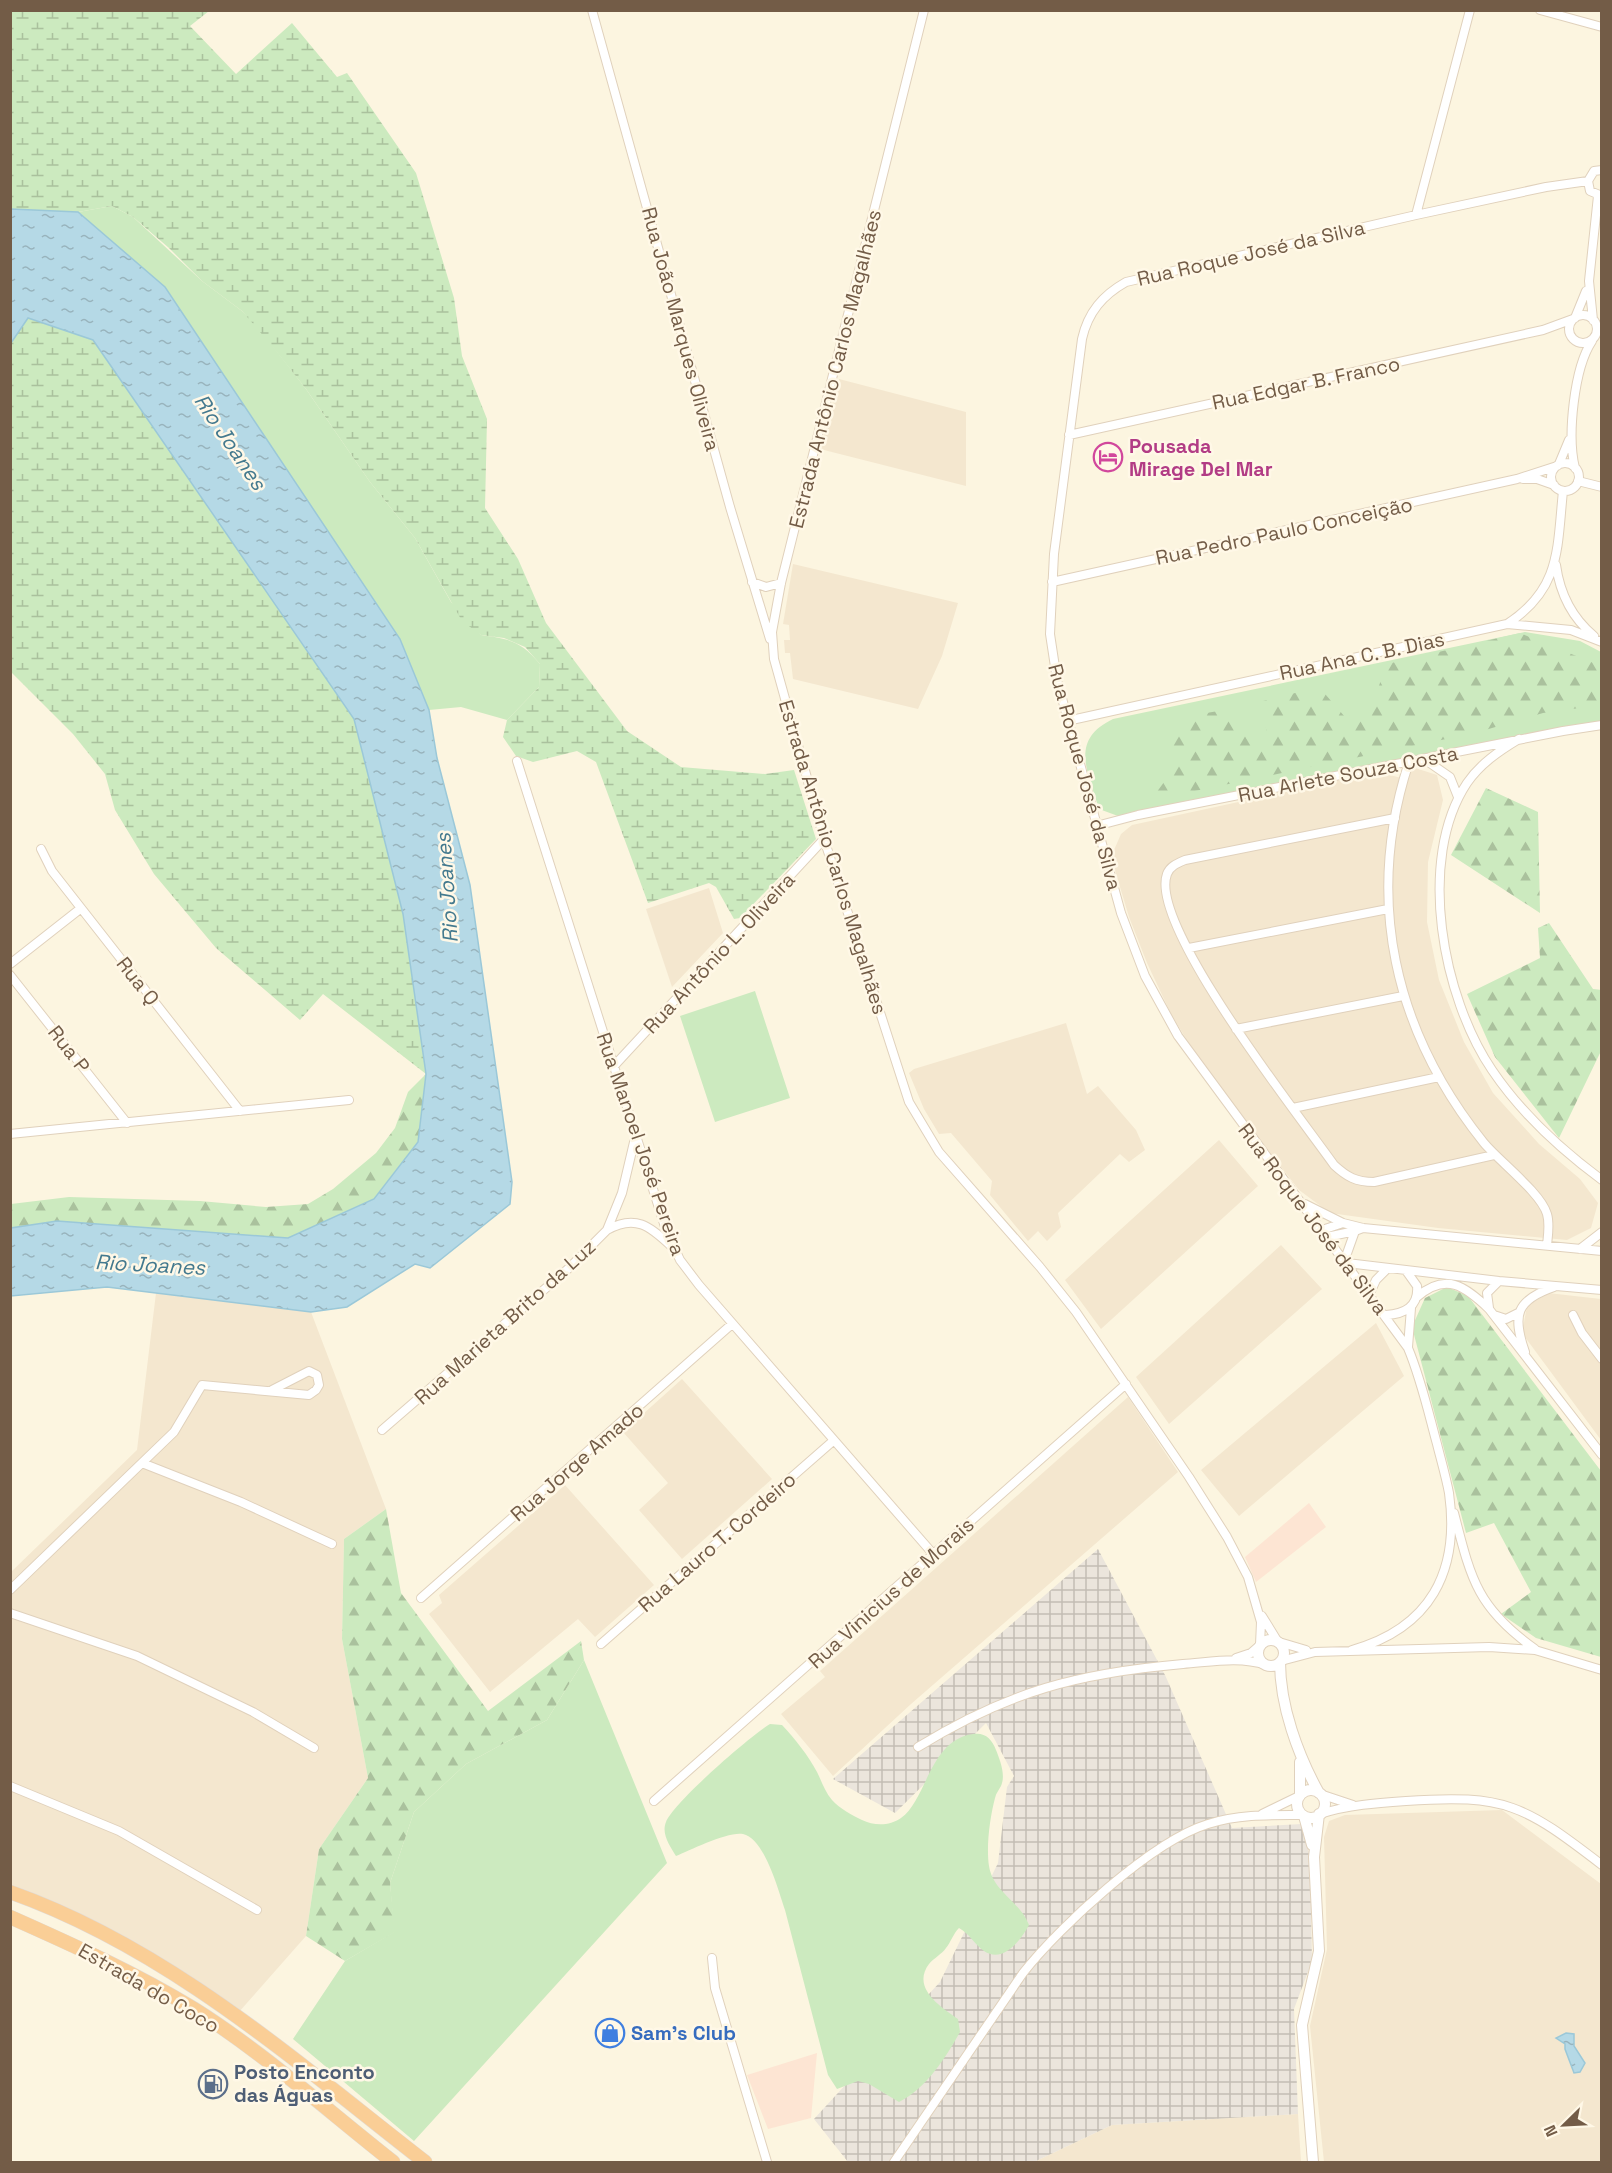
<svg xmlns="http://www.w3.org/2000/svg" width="1612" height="2173" font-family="'Space Grotesk',sans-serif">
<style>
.residential{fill:#f4e7cf}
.commercial{fill:#fde5d3}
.industrial{fill:url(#industrial-grid)}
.green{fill:#cceabf}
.forest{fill:url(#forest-firs)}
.wetland{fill:url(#wetland-marsh)}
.water{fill:url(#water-ripples);stroke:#9bc8d8;stroke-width:1.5}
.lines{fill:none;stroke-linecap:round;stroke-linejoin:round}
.minor-casing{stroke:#e0d1bc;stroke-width:10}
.tertiary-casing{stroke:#e0d1bc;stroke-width:12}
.trunk-casing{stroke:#e0dbd7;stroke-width:15}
.minor{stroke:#fff;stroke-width:8}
.tertiary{stroke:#fff;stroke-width:10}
.trunk{stroke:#face96;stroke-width:14}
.labels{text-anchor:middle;stroke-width:5;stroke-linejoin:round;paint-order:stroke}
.street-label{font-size:20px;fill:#735c47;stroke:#fff8e7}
.hotel-label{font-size:20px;font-weight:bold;fill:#b23c85;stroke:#fff8e7;text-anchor:start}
.shop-label{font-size:20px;font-weight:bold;fill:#366cbe;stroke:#fff8e7;text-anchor:start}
.service-label{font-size:20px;font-weight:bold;fill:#4e5e75;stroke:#fff8e7;text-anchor:start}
.water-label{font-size:21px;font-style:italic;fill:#43798e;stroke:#fff8e7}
</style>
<defs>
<pattern id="industrial-grid" width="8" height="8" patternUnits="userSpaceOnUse" patternTransform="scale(1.5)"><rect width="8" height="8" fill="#ebe5dc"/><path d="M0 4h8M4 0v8" fill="none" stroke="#c3bdb4"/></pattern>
<pattern id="forest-firs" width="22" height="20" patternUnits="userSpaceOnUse" patternTransform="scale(1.5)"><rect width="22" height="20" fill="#cceabf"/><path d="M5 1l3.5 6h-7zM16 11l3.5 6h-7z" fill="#aac19d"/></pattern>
<pattern id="wetland-marsh" width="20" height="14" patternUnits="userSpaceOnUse" patternTransform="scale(1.5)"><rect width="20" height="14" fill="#cceabf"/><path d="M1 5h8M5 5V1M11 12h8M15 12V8" fill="none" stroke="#aac19d"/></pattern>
<pattern id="water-ripples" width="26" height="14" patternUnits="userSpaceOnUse" patternTransform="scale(1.5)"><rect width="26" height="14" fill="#b5d9e6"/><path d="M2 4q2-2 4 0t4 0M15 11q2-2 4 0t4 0" fill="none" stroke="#98b3bc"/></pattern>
</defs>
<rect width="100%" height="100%" fill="#fcf5e0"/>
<path class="residential" d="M839,379L966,412V486L820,449Z
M793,564L958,603L942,656L918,709L793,679L790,653H785L784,640H790L789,625L783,624Z
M1412,767L1437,775L1443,800L1428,862L1427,922L1439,980L1464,1042L1493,1093L1539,1144L1580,1179L1598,1203L1591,1228L1567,1240L1438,1228L1330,1213L1299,1190L1201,1063L1171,1014L1147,963L1129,917L1111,857L1121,834L1132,825L1377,772L1406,779Z
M709,888L723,933L672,987L646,909Z
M1066,1023L1087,1094L1098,1086L1136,1130L1145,1150L1129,1162L1120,1154L1058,1213L1061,1227L1047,1241L1038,1231L1028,1241L990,1195L992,1181L951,1133L939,1134L924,1109L909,1073L914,1069Z
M1219,1140L1258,1186L1101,1329L1065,1280Z
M1281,1245L1322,1289L1169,1424L1136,1377Z
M156,1293L311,1312L386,1509L344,1539L342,1639L368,1778L319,1849L306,1936L239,2012L163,1959L88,1919L11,1886V1572L137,1450Z
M1548,1293L1601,1299V1440L1522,1333L1527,1306Z
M1376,1323L1404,1376L1239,1516L1201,1470Z
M682,1379L772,1479L682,1559L639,1510L668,1483L623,1432Z
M1128,1397L1178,1472L911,1704L833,1776L781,1714L825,1677L820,1671Z
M565,1485L654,1585L595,1637L578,1619L490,1692L429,1614L442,1603L439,1595Z
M1502,1810L1601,1884V2162H1324L1310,2026L1327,1949L1324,1837L1329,1821L1345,1815Z
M1298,2114L1301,2162H1034L1112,2125Z"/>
<path class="commercial" d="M1309,1503L1326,1527L1256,1582L1245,1557Z
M817,2053L811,2118L768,2129L747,2075Z"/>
<path class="industrial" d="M1098,1549L1165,1675L1232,1828L1302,1824L1310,1858L1312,1961L1294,2009L1298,2114L1112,2125L1034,2162H848L814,2119L940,1982L998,1863L1007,1787L1014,1776L986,1723L895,1813L833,1779Z"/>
<path class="green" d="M112,206L133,217L202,281L242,311L258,327L306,389L370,482L415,538L451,602L481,635C509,639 521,641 540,664L539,687L507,720L461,707L429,710L400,639L165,287L78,212Z
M1525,632L1580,641L1601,652V721L1118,816L1099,809C1088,772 1069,740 1113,719Z
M755,991L790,1098L715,1122L680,1016Z
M584,1660L667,1863L414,2141L293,2039L345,1961L394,1932L390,1883L414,1812L466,1764L547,1720Z
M770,1724L782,1725C795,1739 808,1755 817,1772C822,1782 825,1792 832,1800C839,1808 853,1816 862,1820C874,1826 890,1826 901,1818C927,1800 929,1740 973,1734C985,1732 992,1739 996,1750C1000,1760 1006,1775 1001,1786C999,1790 996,1793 995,1798C990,1817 986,1846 989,1866C993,1892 1020,1901 1029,1925C1021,1940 1003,1964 984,1951C974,1944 970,1934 959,1928C953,1934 951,1942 946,1948C942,1954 934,1958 929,1964C911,1988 941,2007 958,2019L960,2032C946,2057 926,2089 899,2102L869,2084L858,2081L837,2089L828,2075L785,1910C778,1890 765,1839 743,1834C729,1831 690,1850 676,1856C670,1846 661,1834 666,1822C673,1803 751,1735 770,1724Z"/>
<path class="forest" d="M1520,633L1601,666V705L1543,713L1475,733L1151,800L1167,778L1171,719L1230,709L1247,739L1267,732L1259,702L1319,687L1345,717L1370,710L1387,664Z
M1486,788L1538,812L1540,913L1451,855Z
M1549,923L1593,989L1602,990L1601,1051L1559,1138L1495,1057L1467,994L1540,958L1538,928Z
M426,1074L418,1142L374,1199L288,1239L57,1221L11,1228V1204L69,1197L200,1201L266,1207L308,1204L333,1189L376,1153L395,1128L408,1092Z
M1447,1287L1468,1296L1601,1471V1657L1536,1638L1501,1614L1531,1592L1494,1523L1466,1533L1412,1327L1425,1298Z
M386,1509L401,1593L488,1711L581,1641L584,1660L547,1720L466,1764L414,1812L390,1883L395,1932L345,1961L306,1936L319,1849L368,1778L342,1639L344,1539Z"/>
<path class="wetland" d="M11,11H209L190,26L236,74L292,23L337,77L347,73L416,173L454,298L462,356L487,419L485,508L518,559L546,623L627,731L681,767L765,774L794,770L816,839L740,918L734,919L716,887L709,883L648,903L596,762L577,751L533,762L516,756L503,737L507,720L539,687L540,664L525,647L504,638L481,635L462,621L415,538L370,482L306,389L272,346L242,311L202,281L169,248L133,217L112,206L78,212L11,209Z
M28,318L93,340L354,719L403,914L426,1074L323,994L300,1020L216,948L154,874L115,810L105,774L73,734L11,672L10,343Z"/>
<path class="water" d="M11,209L78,212L165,287L400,639L429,710L437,758L470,885L512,1182L510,1204L430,1268L415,1264L347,1307L311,1312L107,1287L11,1296V1228L57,1221L288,1238L374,1199L418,1142L426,1074L403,914L354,719L93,340L28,318L11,343Z
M1566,2033L1574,2034V2046L1585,2063L1580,2072L1574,2073L1565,2049V2044L1556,2038Z"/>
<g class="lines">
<g class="minor-casing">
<path id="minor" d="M592,10L730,507L770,639
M924,10L781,583L772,632L774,659L824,839L909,1102L939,1152L1040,1267L1076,1312L1189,1477L1227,1537L1248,1577L1261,1622L1260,1645
M1540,10L1602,27
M1602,170L1594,171L1588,181L1590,191L1602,196
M1416,215L1470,10
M1569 329a14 14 0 1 1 28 0a14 14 0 1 1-28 0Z
M1575,318L1586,291
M1593,320L1589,281L1598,196
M1069,435L1543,330L1573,319
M1551 477a14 14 0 1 1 28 0a14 14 0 1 1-28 0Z
M1559,464L1569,440
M1575,468C1567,436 1574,368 1592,341
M1523,479H1537L1554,485
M1578,481L1602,487
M1556,565C1560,594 1571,617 1594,636
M752,582L766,587L781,583
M1052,582L1517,479L1557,466
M1507,624L1571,630L1602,642
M1067,721L1507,624C1561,589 1557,549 1563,491
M1519,739C1499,751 1480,764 1467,783C1416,860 1443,998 1492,1070C1521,1113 1560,1149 1602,1180
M1424,759L1450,777L1458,797
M517,761L666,1230L680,1260L699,1285L934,1555
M1409,762C1364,899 1394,1031 1484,1143C1499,1161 1541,1193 1547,1214C1550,1224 1548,1235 1547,1245
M1395,818L1185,860C1178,863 1170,866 1167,874C1148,925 1301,1118 1334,1165C1347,1177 1356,1182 1374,1182L1494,1155
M1096,826L1138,815L1563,731L1602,725
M41,849L52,871L240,1111
M1189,948L1388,909
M10,964L80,909
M10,975L127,1123
M1236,1029L1403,996
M613,1067L824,839
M1293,1108L1439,1077
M10,1134L349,1100
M1305,1204L1343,1223L1363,1228L1602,1251
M607,1230C635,1214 650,1226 671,1246
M1322,1230L1343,1223
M1327,1237L1355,1231
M1580,1249L1602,1232
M1345,1259L1355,1231L1363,1228
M1347,1263L1499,1281L1602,1290
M1370,1293L1376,1280L1387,1269
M1417,1297C1446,1272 1465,1286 1489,1309L1602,1455
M1489,1308L1487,1293L1498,1282
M1386,1315C1404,1314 1419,1307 1417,1286L1407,1272
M1494,1315L1506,1319L1518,1313
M1573,1315L1582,1333L1602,1359
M1408,1347L1411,1308
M1525,1352C1512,1315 1516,1300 1554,1287
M382,1430L569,1268L607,1230L622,1193L635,1138
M142,1463L241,1502L332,1544
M1454,1513C1471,1579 1477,1608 1535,1649
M10,1590L174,1432L202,1385L309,1395L316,1390L319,1385L317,1375L309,1371L272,1390
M421,1598L732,1324
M10,1613L137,1656L253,1712L314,1748
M1262,1616L1278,1642
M1279,1642L1306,1650
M601,1644L833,1441
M1352,1650C1430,1628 1460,1572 1449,1493C1446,1477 1441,1460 1437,1444C1428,1411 1421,1379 1408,1348L1178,1036L1145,976L1121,913L1057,680L1050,634L1054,554L1082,339C1088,312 1103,295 1126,282L1416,215L1546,187L1588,181
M1236,1658L1251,1653L1259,1646
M1281,1661L1315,1652L1489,1647L1535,1650L1602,1670
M918,1747C1009,1691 1079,1673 1183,1664C1211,1662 1239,1656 1266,1665
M10,1786L119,1831L257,1910
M1320,1794L1353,1805
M654,1801L1126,1384
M1262,1814L1299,1796
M1320,1814C1348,1805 1377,1803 1406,1801C1506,1794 1524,1805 1602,1865
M712,1958L715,1988L767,2162
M894,2162L1023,1973C1059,1927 1152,1841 1208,1824C1239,1814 1271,1815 1303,1815"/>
</g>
<g class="tertiary-casing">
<path id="tertiary" d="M1258 1653a13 13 0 1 1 26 0a13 13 0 1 1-26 0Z
M1280,1662C1280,1706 1298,1755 1319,1793
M1297 1804a14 14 0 1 1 28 0a14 14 0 1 1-28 0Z
M1300,1795V1762
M1304,1816L1312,1845
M1313,2162L1302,2025L1319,1951L1314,1857L1319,1814"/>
</g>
<g class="trunk-casing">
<path id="trunk" d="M10,1892C168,1948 295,2061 425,2162
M10,1917C73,1945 135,1973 194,2009C264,2053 328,2111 393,2162"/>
</g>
<use href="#minor" class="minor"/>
<use href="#tertiary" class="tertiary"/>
<use href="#trunk" class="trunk"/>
</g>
<defs>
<g id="hotel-ring" transform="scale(1.5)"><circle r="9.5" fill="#fff8e7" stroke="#d1479c" stroke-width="1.5"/><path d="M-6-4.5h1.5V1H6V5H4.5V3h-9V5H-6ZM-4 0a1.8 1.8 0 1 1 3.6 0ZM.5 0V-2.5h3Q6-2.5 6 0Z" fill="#d1479c"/></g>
<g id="shop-ring" transform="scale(1.5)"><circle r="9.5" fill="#fff8e7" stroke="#3f7fe0" stroke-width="1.5"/><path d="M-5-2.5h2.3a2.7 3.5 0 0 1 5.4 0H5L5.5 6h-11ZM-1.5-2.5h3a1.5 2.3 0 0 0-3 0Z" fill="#3f7fe0"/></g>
<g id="fuel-ring" transform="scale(1.5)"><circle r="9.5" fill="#fff8e7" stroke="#5c6f8a" stroke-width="1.5"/><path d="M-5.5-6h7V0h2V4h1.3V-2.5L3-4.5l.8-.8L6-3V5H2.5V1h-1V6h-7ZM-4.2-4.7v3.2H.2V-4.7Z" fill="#5c6f8a"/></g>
</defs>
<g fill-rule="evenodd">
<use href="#hotel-ring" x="1108" y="457"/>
<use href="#shop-ring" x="610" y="2033"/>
<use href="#fuel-ring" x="213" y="2084"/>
</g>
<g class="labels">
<g class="street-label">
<text transform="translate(1251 253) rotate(-13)" y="7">Rua Roque José da Silva</text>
<text transform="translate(681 329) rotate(75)" y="7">Rua João Marques Oliveira</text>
<text transform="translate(835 369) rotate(-76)" y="7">Estrada Antônio Carlos Magalhães</text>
<text transform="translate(1306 383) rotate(-12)" y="7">Rua Edgar B. Franco</text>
<text transform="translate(1284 531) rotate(-12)" y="7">Rua Pedro Paulo Conceição</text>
<text transform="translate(1362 656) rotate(-12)" y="7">Rua Ana C. B. Dias</text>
<text transform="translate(1348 774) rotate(-11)" y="7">Rua Arlete Souza Costa</text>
<text transform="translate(1085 777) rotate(75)" y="7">Rua Roque José da Silva</text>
<text transform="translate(833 857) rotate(73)" y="7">Estrada Antônio Carlos Magalhães</text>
<text transform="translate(719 953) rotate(-47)" y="7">Rua Antônio L. Oliveira</text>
<text transform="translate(138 981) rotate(52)" y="7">Rua Q</text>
<text transform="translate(69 1049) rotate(52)" y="7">Rua P</text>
<text transform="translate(641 1144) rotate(71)" y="7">Rua Manoel José Pereira</text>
<text transform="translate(1313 1219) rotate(53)" y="7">Rua Roque José da Silva</text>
<text transform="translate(505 1322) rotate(-42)" y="7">Rua Marieta Brito da Luz</text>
<text transform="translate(577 1462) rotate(-41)" y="7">Rua Jorge Amado</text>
<text transform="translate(717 1542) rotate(-41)" y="7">Rua Lauro T. Cordeiro</text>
<text transform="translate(891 1593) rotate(-42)" y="7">Rua Vinicius de Morais</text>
<text transform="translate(149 1988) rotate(30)" y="7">Estrada do Coco</text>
</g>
<g class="hotel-label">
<text x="1129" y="453">Pousada<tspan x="1129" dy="23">Mirage Del Mar</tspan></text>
</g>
<g class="shop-label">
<text x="631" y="2040">Sam's Club</text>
</g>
<g class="service-label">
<text x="234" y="2079">Posto Enconto<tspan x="234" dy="23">das Águas</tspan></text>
</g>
<g class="water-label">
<text transform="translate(230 442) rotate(56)" y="7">Rio Joanes</text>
<text transform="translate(447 888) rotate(-94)" y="7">Rio Joanes</text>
<text transform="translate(150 1265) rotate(3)" y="7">Rio Joanes</text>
</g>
</g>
<rect width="1612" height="2173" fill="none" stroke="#735c47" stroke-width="24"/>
<g transform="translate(1564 2125) rotate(246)" stroke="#fff8e7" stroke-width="4.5" paint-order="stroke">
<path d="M0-4.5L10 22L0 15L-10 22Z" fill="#735c47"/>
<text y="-9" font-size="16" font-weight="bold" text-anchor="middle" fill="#735c47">N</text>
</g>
</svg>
